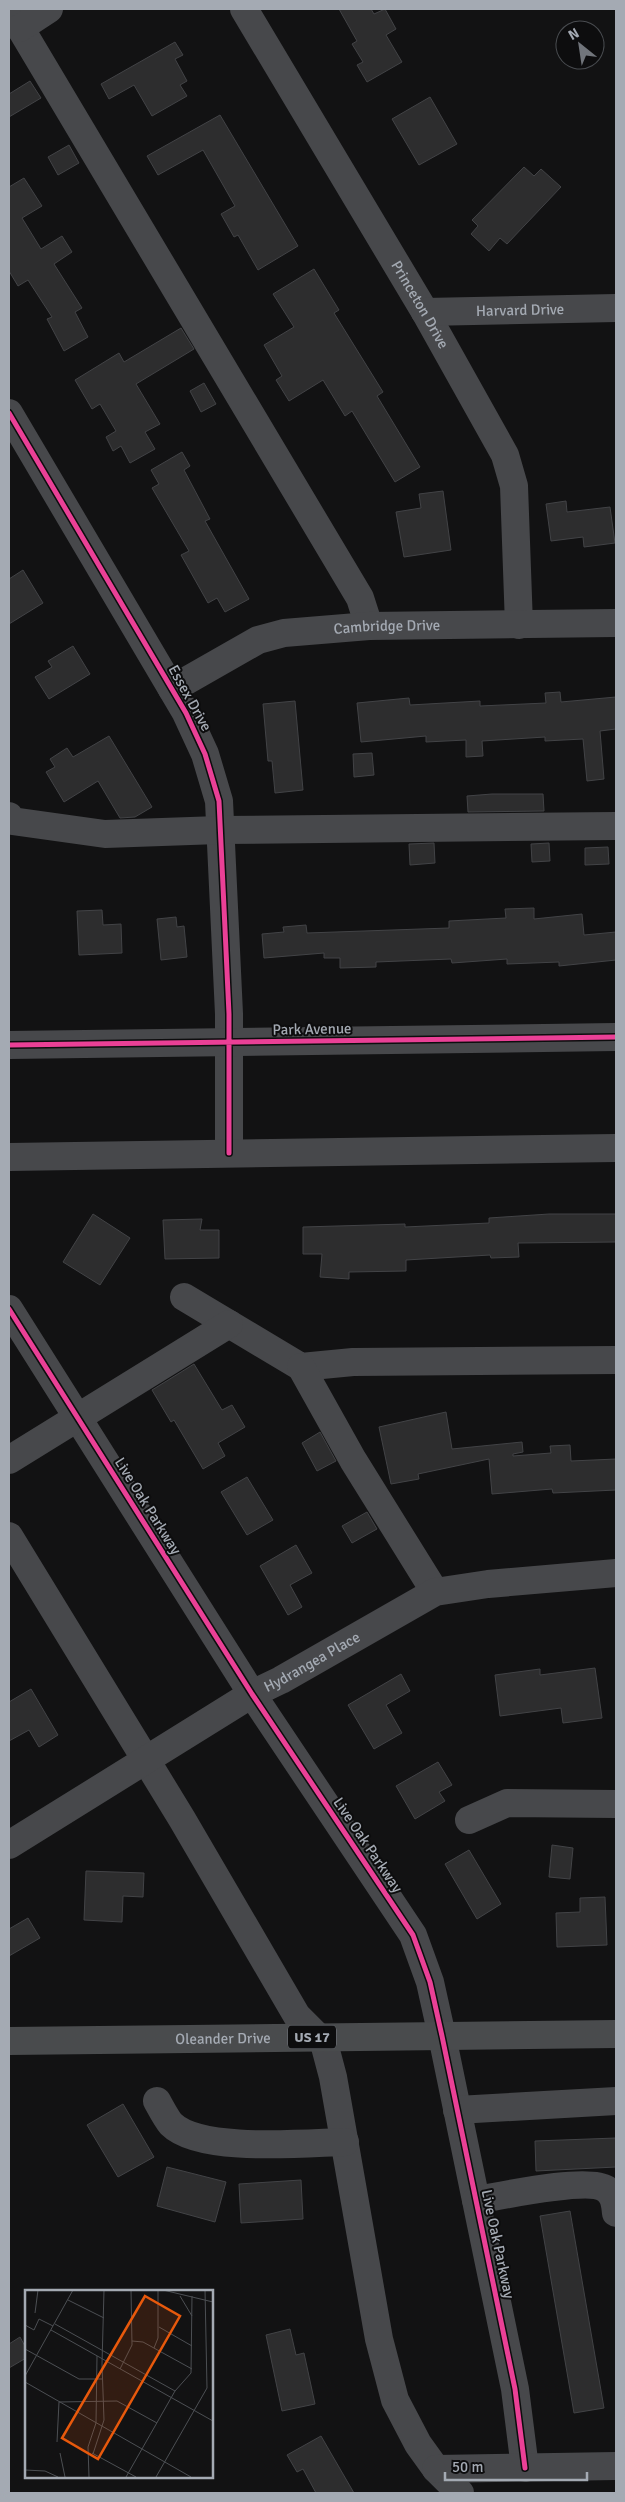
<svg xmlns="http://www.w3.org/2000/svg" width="625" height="2502" font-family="Signika,sans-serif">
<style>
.building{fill:#2d2d2e;stroke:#424346}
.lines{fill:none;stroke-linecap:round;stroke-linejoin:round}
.minor{stroke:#47484b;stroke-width:28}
.major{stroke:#494b4d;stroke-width:28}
.cycleway-casing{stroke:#0d0d0e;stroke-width:8}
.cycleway{stroke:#ea4096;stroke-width:5}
.labels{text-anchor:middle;stroke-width:4;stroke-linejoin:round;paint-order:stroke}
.shield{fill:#0d0d0e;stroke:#777b82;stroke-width:1}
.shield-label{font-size:14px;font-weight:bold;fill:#a4aab3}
.street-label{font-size:15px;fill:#a4aab3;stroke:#0d0d0e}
.inset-road{fill:none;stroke:#4c4f53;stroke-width:1}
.view{fill:#e8590c;fill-opacity:0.15;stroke:#e8590c;stroke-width:2.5}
.inset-edge{fill:none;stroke:#a4aab3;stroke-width:2.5}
</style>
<rect width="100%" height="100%" fill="#121213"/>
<path class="building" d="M339,9H371L374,14L385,9L396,29L386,35L402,62L367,82L357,65L363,62L352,44L357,41Z
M175,42L183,55L175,59L187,81L180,85L187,96L152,116L134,85L109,99L101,84Z
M30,81L41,98L9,117V94Z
M430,97L457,144L419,165L392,119Z
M220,115L298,246L258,270L238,235L234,237L221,214L235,206L203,150L158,175L147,156Z
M69,145L79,163L58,175L48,157Z
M524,167L534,176L541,169L561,187L507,244L500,238L489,251L471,234L478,226L472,220Z
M24,178L42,206L22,218L41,249L62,236L72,252L54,264L82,308L75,312L88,337L64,351L47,319L52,317L28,280L18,286L9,271V187Z
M314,269L339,310L334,313L383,392L377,396L420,467L395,482L352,411L345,416L323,380L289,401L276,380L282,376L264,345L294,327L273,294Z
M181,328L194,349L136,384L160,424L145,432L155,449L130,463L121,446L113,451L106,437L116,431L100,404L92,409L75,380L119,353L124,362Z
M204,383L216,404L201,412L190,391Z
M182,452L190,466L184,470L210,519L205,521L249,599L225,612L217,598L208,603L181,555L189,551L152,488L159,484L151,470Z
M443,491L451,550L404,557L396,512L421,508L419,494Z
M566,501L567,512L610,507L615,543L584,547L583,537L551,541L546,504Z
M23,570L43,603L9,624V579Z
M73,646L90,674L49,699L35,677L52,667L48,661Z
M560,692L561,702L616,697V729L600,731L604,779L587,781L583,739L545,741V737L482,741L483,756L466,757V740L426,742V736L361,742L357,703L409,698L410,705L480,701V706L546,703L545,693Z
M295,701L303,790L275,793L272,761H268L263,704Z
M109,736L152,807L135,817L120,818L98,781L64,802L46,772L55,767L50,759L67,748L73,757Z
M372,753L374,775L354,777L353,754Z
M492,794H543L544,811L468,812L467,796Z
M434,843L435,863L410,865L409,844Z
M549,843L550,861L532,862L531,844Z
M608,847L609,864L585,865V848Z
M534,908V919L582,914L584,935L616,932V960L559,966V962L507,964V959L452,963L451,959L376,962V967L340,968V958H324V953L264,958L262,934L284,932L283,927L306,925L307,933L449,928V921L506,918L505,909Z
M102,910L103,925L121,924L122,953L79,955L77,911Z
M176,917L177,927L184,926L187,957L161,960L157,919Z
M93,1214L130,1238L100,1285L63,1262Z
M549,1214H616V1242L518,1243L519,1257L491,1258L490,1255L406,1260V1271L349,1272V1279L320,1277L322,1254H303V1227L405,1224V1227L489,1223V1218Z
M202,1219L200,1230H219V1258L165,1259L163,1220Z
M194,1364L222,1410L232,1405L245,1427L218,1443L225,1456L203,1469L174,1420L171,1422L152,1390Z
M446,1412L452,1449L522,1442L523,1452L513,1454V1456L551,1453L550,1446L570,1445L571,1461L616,1459V1490L553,1493L552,1489L492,1494L489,1459L418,1474L419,1479L391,1484L379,1427Z
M320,1432L336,1461L317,1471L302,1443Z
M247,1477L273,1520L247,1535L221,1492Z
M367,1512L377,1529L352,1543L342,1526Z
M296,1545L312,1573L290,1585L302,1607L288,1615L260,1566Z
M595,1668L602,1718L563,1723L561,1708L500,1716L495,1675L540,1669V1675Z
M401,1674L410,1691L386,1705L402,1733L374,1749L348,1705Z
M31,1689L58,1735L39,1747L29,1730L9,1741V1702Z
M438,1762L452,1785L439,1792L445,1801L415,1819L396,1786Z
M552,1845L573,1848L570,1879L549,1877Z
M469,1850L501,1904L477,1919L445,1864Z
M86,1871L144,1873L143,1897L123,1896L122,1922L84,1920Z
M605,1897L607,1945L557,1947L556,1913L580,1912V1898Z
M28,1918L40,1938L9,1956V1929Z
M123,2104L154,2157L118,2177L87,2125Z
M616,2138V2167L536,2171L535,2141Z
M167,2167L226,2182L215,2222L157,2206Z
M301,2180L303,2219L241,2223L239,2184Z
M570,2211L604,2408L574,2413L540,2216Z
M290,2329L296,2355L304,2353L315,2404L282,2411L266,2335Z
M20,2337L26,2348V2358L9,2368V2344Z
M321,2436L354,2493H316L303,2469L297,2472L287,2455Z"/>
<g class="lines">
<g class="minor">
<path d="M9,9L360,598L369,626"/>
<path id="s1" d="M244,9L425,312L505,455L514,486L519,625"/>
<path d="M20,28L49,9"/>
<path id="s2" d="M425,312L616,308"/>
<path d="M9,413L186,713L205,754L219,801L229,1014V1153"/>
<path id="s3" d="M172,689L258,640L284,633L369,626L616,623"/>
<path d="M9,816L12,821L105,834L219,830L616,826"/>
<path d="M9,1045L616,1037"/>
<path d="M9,1157L616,1148"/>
<path d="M184,1297L301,1367L353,1362L616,1360"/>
<path d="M9,1309L252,1694L413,1935L430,1982L442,2036L515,2389L525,2468"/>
<path d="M301,1367L353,1460L435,1592"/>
<path d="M9,1460L229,1324"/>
<path d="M9,1536L182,1819L297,2016L324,2043L333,2077L379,2339L395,2400L418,2444L436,2469L460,2493"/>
<path d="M469,1820L507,1803L616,1804"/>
<path id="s4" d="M9,1845L252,1694L281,1680L435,1592L488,1584L616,1573"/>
<path d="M157,2101C161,2108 166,2118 171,2124C200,2153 305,2143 345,2142"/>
<path d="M457,2110L616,2101"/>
<path d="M476,2200C500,2196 588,2177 606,2189C614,2195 615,2203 616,2213"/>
<path d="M436,2469L616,2466"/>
</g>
<path class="major" id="s5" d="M9,2041L616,2034"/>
<g class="cycleway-casing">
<path id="cycleway" d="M9,413L186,713L205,754L219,801L229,1014V1153
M9,1045L616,1037
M9,1309L252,1694L413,1935L430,1982L442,2036L515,2389L525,2468"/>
</g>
<use href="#cycleway" class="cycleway"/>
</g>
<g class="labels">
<rect class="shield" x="288" y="2025.5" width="48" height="23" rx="4"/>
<g class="shield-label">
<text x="312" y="2042">US 17</text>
</g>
<g class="street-label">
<text dy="5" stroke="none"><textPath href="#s1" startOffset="344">Princeton Drive</textPath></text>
<text dy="5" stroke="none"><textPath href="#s2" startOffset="95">Harvard Drive</textPath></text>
<text dy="5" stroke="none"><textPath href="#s3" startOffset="229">Cambridge Drive</textPath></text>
<text transform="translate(190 698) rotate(61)" y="5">Essex Drive</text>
<text transform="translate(312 1029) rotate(-1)" y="5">Park Avenue</text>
<text transform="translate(148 1506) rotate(58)" y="5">Live Oak Parkway</text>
<text dy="5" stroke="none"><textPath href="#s4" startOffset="354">Hydrangea Place</textPath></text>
<text transform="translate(368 1845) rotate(56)" y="5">Live Oak Parkway</text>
<text dy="5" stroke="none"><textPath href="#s5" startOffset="214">Oleander Drive</textPath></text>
<text transform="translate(498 2244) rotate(78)" y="5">Live Oak Parkway</text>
</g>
</g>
<g transform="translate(25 2290)">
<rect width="188" height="188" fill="#121213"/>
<path class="inset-road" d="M138,0L188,12M155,6L167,26M43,10L79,28M10,23L13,0M30,34L150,101M0,35L9,40L14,29L28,36M134,37L167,56M26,40L188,131M107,51L118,52L167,79M129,58L133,48V0M0,59L54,89H77M95,79L107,55L106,0M0,86L48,0M0,92L166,187M32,152L34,112L92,111L132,133M35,163L40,187M67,163L111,187M68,164L79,130L77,74L79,0M0,180L20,181L33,187M64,187L63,157L71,133L72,66M101,187L150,101L166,83L167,6M131,187L182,98L180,0"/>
<path class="view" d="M120,6L155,26L73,169L37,148Z"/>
<rect width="188" height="188" class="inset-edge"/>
</g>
<rect width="625" height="2502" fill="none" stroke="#a4aab3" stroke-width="20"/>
<g transform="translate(580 45) rotate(330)"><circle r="24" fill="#0d0d0e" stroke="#494c50"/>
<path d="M0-4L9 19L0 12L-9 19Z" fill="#71757b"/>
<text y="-8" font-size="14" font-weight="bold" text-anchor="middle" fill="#a4aab3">N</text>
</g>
<path d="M445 2472v8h142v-8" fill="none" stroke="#a4aab3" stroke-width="2.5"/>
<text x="452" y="2472" font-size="15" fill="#a4aab3" stroke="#0d0d0e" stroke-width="4" paint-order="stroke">50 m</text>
</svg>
